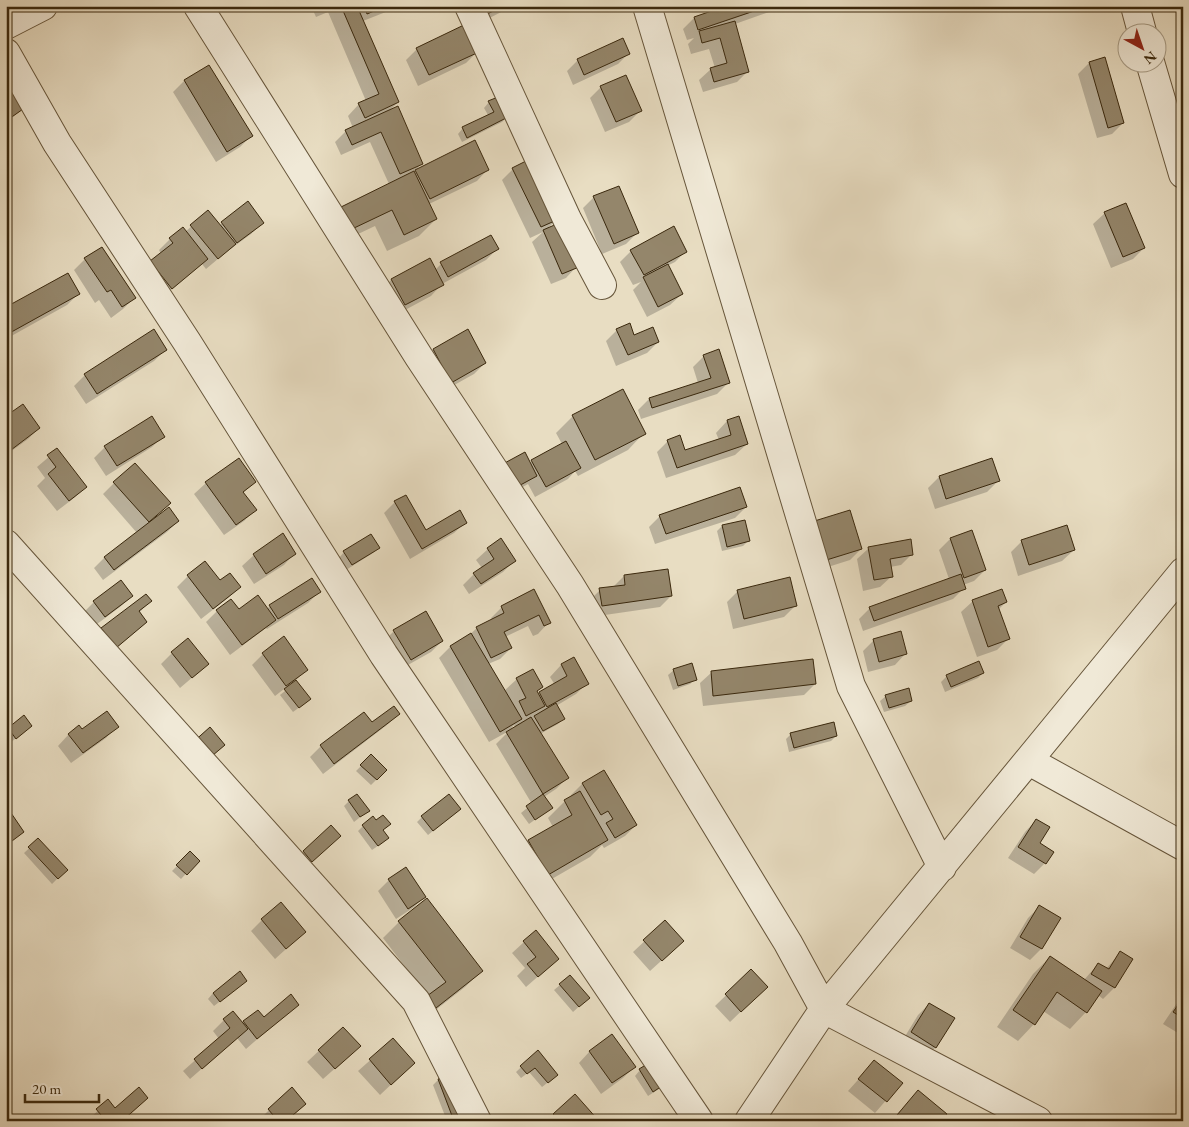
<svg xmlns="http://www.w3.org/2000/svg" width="1189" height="1127" font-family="'EB Garamond',serif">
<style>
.shadow{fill:#0003}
.building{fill:#94866b;stroke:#3a280d}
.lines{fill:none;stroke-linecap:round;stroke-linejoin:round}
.minor-casing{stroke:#66553a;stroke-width:30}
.minor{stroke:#f0e9d7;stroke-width:28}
</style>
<rect width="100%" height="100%" fill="#e8ddc2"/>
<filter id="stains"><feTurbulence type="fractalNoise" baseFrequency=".004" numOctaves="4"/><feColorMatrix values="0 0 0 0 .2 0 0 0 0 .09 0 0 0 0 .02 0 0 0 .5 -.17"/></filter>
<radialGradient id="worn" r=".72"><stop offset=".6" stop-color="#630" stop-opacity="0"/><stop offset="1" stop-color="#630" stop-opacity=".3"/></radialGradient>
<path class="shadow" d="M311,6H401L363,21L398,102L388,112L422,163L415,171L474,142L488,169L477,181L429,204L436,219L419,236L387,251L375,226L335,245L325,225L342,208L389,184L370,142L341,155L335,142L346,131L353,128L348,116L359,104L366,101L328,12L316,17Z
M464,6H513L474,26Z
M730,6H786L735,24L748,71L737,82L703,92L699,80L711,69L715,68L709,49L691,54L688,44L694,38L687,40L683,29L694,18Z
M417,49L477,52L466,63L418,86L406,60Z
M629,53L618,64L573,85L567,71L578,60Z
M1089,63L1123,123L1112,134L1097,138L1078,74Z
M209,66L251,136L240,147L216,162L173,92L184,81Z
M6,82L24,107L6,123Z
M601,87L641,110L629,122L605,132L590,98Z
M489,102L507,117L502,122L462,142L458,134L463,128L488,115L484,108Z
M513,169L558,218L546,230L577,266L566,278L551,284L532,242L543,232L530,238L502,180Z
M594,197L637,233L626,244L602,254L583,208Z
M208,212L219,226L222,223H262L251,234L225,253L206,269L202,264L160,299L140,273L161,254L159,250L170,239L182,229L185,232Z
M1105,213L1144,248L1133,259L1111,268L1093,224Z
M497,249L486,260L442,284L431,296L394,316L380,291L391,280L435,270L441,264Z
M631,251H686L675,262L667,266L682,294L670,305L647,317L633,290L641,282L633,285L620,262Z
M85,259L134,298L123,309L111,318L99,300L95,303L74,270Z
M78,294L67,305L6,339V309Z
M617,330L634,336L658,342L647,353L616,366L606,341Z
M165,350L154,361L86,404L74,386L85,375Z
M433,350L485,363L474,374L440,393L422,361Z
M704,356L728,383L717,394L641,419L638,410L649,399L698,383L693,367Z
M573,416L644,433L628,450L578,476L575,471L568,479L535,497L528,484L502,499L532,461L562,444L556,433Z
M6,418L39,428L28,439L6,455Z
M738,418L747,444L735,455L666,478L657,452L668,441L684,452L719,440L716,433L727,421Z
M163,436L152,447L106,476L94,458L105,447Z
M57,450L85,487L74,498L57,511L37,486L45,478L37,467Z
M238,459L255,482L243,493L255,510L244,521L224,535L194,494L206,483Z
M939,477L998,481L987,492L935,509L928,488Z
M114,483L157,516L178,521L167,532L103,580L94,568L105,557L137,533L103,494Z
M395,502L426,532L466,522L454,533L410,559L384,513Z
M746,507L735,518L655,544L649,527L660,516Z
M722,526L748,541L743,546L722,551L717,531Z
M972,532L985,570L974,581L963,585L964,588L953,599L863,631L859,619L870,608L949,579L939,550L950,539Z
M797,535L861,549L850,560L809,573Z
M1022,541L1074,550L1062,561L1018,576L1011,552Z
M378,548L373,553L346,570L339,558L344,552Z
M869,548L912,554L901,565L890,567L892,576L880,587L863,591L857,559Z
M488,549L514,561L503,572L469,594L463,585L474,574L482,568L476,560Z
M295,553L284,565L254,584L242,566L254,555Z
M188,576L220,582L239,587L228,598L201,619L177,587Z
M624,576L671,596L660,607L591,617L589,601L600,590L613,587Z
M534,591L549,622L538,634L533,636L528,626L505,637L511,648L500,659L488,664L504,691L517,679L541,687L536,692L538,695L555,685L550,677L561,665L573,658L587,683L576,694L556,706L564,718L558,724L540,734L567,778L556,789L544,797L551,808L529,824L521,813L532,804L496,744L508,732L516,728L514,725L509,731L489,742L439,658L450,647L467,637L477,628L492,620L491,618L502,607Z
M738,591L795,606L784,617L733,629L727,602Z
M319,592L308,603L267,629L266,628L230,655L206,622L217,611L267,609L270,606Z
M146,595L150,601L139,613L146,622L105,658L91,640L102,629Z
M132,596L120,607L93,627L83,613L94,602Z
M973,601L1006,602L998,610L1008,639L997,650L977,657L961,612Z
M394,631L442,641L431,652L399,670L383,642Z
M874,640L906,653L895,665L868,672L863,651Z
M172,653L208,664L180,688L161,664Z
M263,654L306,670L295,681L304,704L293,712L280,695L285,691L284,689L275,696L252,665Z
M979,663L983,673L978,678L945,692L941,682L947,676Z
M674,670L695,679L690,684L673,690L668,675Z
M712,672L815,684L804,695L703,706L700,683Z
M886,696L911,701L905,706L884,712L880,701Z
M399,714L387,725L323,774L310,757L321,746Z
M117,726L106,738L71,763L58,746L69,734L82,731Z
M9,729L25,731L10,743L6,738V731Z
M791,734L836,736L831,741L789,752L786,739Z
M371,756L386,770L371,785L356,771Z
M603,771L636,825L625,836L604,848L602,845L590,857L531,891L512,858L529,841L553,827L548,818L565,801L572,797L571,795L582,784Z
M349,801L368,811L354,822L344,806Z
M6,809L23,832L6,845Z
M454,814L428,835L417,822L422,817Z
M1036,820L1038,843L1045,863L1034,874L1008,858L1025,832Z
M375,822L389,824L382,831V843L372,850L358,831L363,826Z
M331,826L335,841L306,866L298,857Z
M38,840L66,870L52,884L24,853Z
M190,853L198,861L181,879L172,871Z
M389,880L424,897L413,908L396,919L378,891Z
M1039,907L1059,918L1041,949L1030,960L1010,948L1028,918Z
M262,920L305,932L275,959L251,931Z
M399,922L482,971L465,987L419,1023L428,997L383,938Z
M665,922L671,952L650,971L633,952Z
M535,932L558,959L526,987L517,976L525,968L512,953Z
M1120,953L1131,960L1114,988L1103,999L1098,995L1086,1012L1070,1029L1043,1011L1034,1024L1018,1041L997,1027L1033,974L1050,957L1084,980L1098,964L1106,969Z
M751,971L755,998L730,1022L715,1006Z
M560,985L583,1003L573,1012L554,990Z
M240,986L214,1006L208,999L213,993Z
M1183,994V1036L1163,1024Z
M929,1004L936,1047L924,1058L901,1043L918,1015Z
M297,1005L246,1049L237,1038L190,1079L183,1071L219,1039L213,1031L224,1020L242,1024L244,1022L264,1018Z
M343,1028L348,1057L323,1079L307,1062Z
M393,1040L414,1063L380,1095L358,1071Z
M590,1051L634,1067L623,1078L601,1094L579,1063Z
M537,1052L551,1080L542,1087L529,1072L521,1078L516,1072Z
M874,1062L901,1083L875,1113L848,1091Z
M640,1070L662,1087L648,1096L635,1076Z
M447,1077L464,1121H447L433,1085L438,1080Z
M918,1091L940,1121H891L907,1103Z
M147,1098L122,1121H87L108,1101L115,1110Z
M269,1110L286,1121H258Z
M554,1115L597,1121H548Z"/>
<path class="building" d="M341,6H357L399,102L365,118L358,103L379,94Z
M364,6H386L367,14Z
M481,6H504L485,15Z
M726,6H765L766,7L698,30L694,17Z
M735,21L749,72L714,82L710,68L727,63L720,38L702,43L699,31Z
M466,24L479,52L429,75L416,48Z
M623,38L630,54L584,75L577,59Z
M1105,57L1124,123L1108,128L1089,62Z
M209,65L253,136L227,152L184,80Z
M626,75L642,111L616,122L600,86Z
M6,79L26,107L6,121Z
M498,97L508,117L467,138L462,127L494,112L488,101Z
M398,106L423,164L400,174L381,132L352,145L345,130Z
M475,140L489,170L430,199L415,170Z
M530,159L559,219L541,227L512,168Z
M414,171L437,219L404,235L392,210L352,229L341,207Z
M619,186L639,233L614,244L593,196Z
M248,201L264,223L237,243L221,222Z
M1126,203L1145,248L1123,257L1104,212Z
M208,210L236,244L218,259L190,225Z
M559,223L579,267L562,274L543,230Z
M674,226L687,252L644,275L630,250Z
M183,227L208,259L172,289L150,261L173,243L169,238Z
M491,235L499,249L448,277L440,262Z
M102,247L136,298L122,307L111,290L107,292L84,258Z
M430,258L444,285L405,305L391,279Z
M668,264L683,294L658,307L643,277Z
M68,273L80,294L6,335V307Z
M630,323L634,335L653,327L659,342L628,355L616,329Z
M154,329L167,350L97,394L84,374Z
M468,329L486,363L451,383L433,349Z
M719,349L730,383L652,408L649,398L711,378L703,355Z
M623,389L646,434L595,460L572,415Z
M23,404L40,428L7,453L6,431L8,429L6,427V416Z
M152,416L165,437L117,466L104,446Z
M739,416L748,444L677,468L667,440L680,435L685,450L731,435L727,420Z
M566,441L581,468L546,487L531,460Z
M57,448L87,487L69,501L48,474L56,467L47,455Z
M525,452L537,476L513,489L501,465Z
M239,458L256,482L243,492L257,510L236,525L205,482Z
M992,458L1000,481L946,499L939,476Z
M135,463L171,503L149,522L113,482Z
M740,487L747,507L666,534L659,515Z
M406,495L426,530L460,510L467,523L422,549L394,501Z
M169,507L179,521L114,570L104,557Z
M850,510L862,549L820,562L808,523Z
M745,520L750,541L727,547L722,525Z
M1067,525L1075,550L1029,565L1021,540Z
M972,530L986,570L964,578L950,538Z
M283,533L296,554L266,574L253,554Z
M371,534L380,548L352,565L343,551Z
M501,538L516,561L481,584L473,573L494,559L487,548Z
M911,539L913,555L890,559L893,577L874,580L868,547Z
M205,561L220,580L230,573L241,587L213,609L187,575Z
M668,569L672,596L602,606L599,588L625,585L624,575Z
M961,574L966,589L874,621L869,607Z
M790,577L797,606L744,619L737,590Z
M312,578L321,592L278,619L269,605Z
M121,580L133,596L105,617L93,601Z
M534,589L551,623L544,626L539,615L504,632L512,648L491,658L476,627L504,613L501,606Z
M1002,589L1007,602L998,606L1010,639L988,647L972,600Z
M146,594L152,601L139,611L147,622L116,648L101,628Z
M258,595L276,620L242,645L216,610L231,599L239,609Z
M426,611L443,641L411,660L393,630Z
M901,631L907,654L879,662L873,639Z
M471,633L522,719L500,732L450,646Z
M284,636L308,670L286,686L262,653Z
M188,638L209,664L192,678L171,652Z
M574,657L589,684L547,707L539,692L567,676L561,664Z
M813,659L816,684L713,696L711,671Z
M979,661L984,673L951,687L946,675Z
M692,663L697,680L678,686L673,669Z
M533,669L543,687L537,691L545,706L526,716L519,701L526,698L516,678Z
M296,680L311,699L299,708L284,689Z
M909,688L912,701L889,708L885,695Z
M556,703L565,719L543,731L534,716Z
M394,706L400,714L334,764L320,745L364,712L372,722Z
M107,711L119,727L83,753L68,734L79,725L82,729Z
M24,715L32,726L16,739L8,728Z
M531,717L569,778L543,794L506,732Z
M834,722L837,736L794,748L790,733Z
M210,727L225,745L206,761L191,744Z
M371,754L387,770L377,780L360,765Z
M604,770L637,825L615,838L606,823L613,819L608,811L601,815L582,783Z
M580,791L608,840L548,875L528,840L572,815L564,800Z
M357,794L370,811L360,817L348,800Z
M449,794L461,809L433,831L421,816Z
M543,794L553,808L535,820L526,806Z
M7,807L24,832L12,841L6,834Z
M383,815L391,824L383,830L389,838L378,846L362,825L373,816L376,820Z
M1036,819L1050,827L1040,843L1054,852L1046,864L1018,847Z
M331,825L341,836L312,862L303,851Z
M38,838L68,870L58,879L28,847Z
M190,851L200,861L187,875L176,865Z
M406,867L426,897L408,909L388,879Z
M427,898L483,971L436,1008L427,996L446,982L398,921Z
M281,902L306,932L286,949L261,919Z
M1039,905L1061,918L1042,949L1020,937Z
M665,920L684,941L662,961L643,940Z
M536,930L559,959L538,977L527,964L536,957L523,941Z
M1120,951L1133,959L1115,988L1091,974L1098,963L1109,969Z
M1050,956L1102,991L1087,1013L1057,992L1035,1025L1013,1010Z
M751,969L768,987L741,1012L725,994Z
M240,971L247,981L220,1002L213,993Z
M570,975L590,998L579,1007L559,984Z
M291,994L299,1005L257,1039L243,1021L258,1010L264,1017Z
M1183,998V1018L1173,1012Z
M929,1003L955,1018L936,1048L911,1032Z
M233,1011L248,1029L202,1069L194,1059L230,1028L223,1019Z
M343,1027L361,1046L335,1069L318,1050Z
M612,1034L636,1067L612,1083L589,1051Z
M393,1038L415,1063L391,1085L369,1059Z
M538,1050L558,1075L548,1083L535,1068L527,1074L520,1066Z
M654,1060L668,1082L653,1092L639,1069Z
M874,1060L903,1083L887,1102L858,1079Z
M448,1075L466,1121H454L438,1079Z
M139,1087L148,1098L122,1121H106L96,1109L108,1099L115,1108Z
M292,1087L306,1104L286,1121H278L268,1109Z
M918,1090L947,1114L941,1121H892Z
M575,1094L599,1121H560L553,1114Z"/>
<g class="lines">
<g class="minor-casing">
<path id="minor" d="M198,6L419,357L570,585L788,943L824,1009L1038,1121
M469,6L567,219L602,285
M647,6L851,686L942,867
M1135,6L1142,32
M6,25L43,6
M6,53L57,143L187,342L384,655L699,1121
M1150,62L1183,174
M6,544L416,1001L477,1121
M1029,761L1183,846
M749,1121L824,1009L1183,572"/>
</g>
<use href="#minor" class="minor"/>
</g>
<rect width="1189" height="1127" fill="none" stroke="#e8ddc2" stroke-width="25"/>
<rect x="8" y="8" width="1174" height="1112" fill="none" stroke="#3a280d" stroke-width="2.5"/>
<rect x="12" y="12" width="1164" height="1102" fill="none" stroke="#3a280d"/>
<g transform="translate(1142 48) rotate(140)"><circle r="24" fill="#f0e9d7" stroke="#a79c86"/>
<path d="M0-4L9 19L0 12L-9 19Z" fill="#8f2418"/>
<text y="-8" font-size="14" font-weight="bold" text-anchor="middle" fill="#3a280d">N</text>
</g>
<path d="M25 1094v8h74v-8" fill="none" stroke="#3a280d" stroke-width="2.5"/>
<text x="32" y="1094" font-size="15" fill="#3a280d" stroke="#f0e9d7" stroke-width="4" paint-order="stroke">20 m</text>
<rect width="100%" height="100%" filter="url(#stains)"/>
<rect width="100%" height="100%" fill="url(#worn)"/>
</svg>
